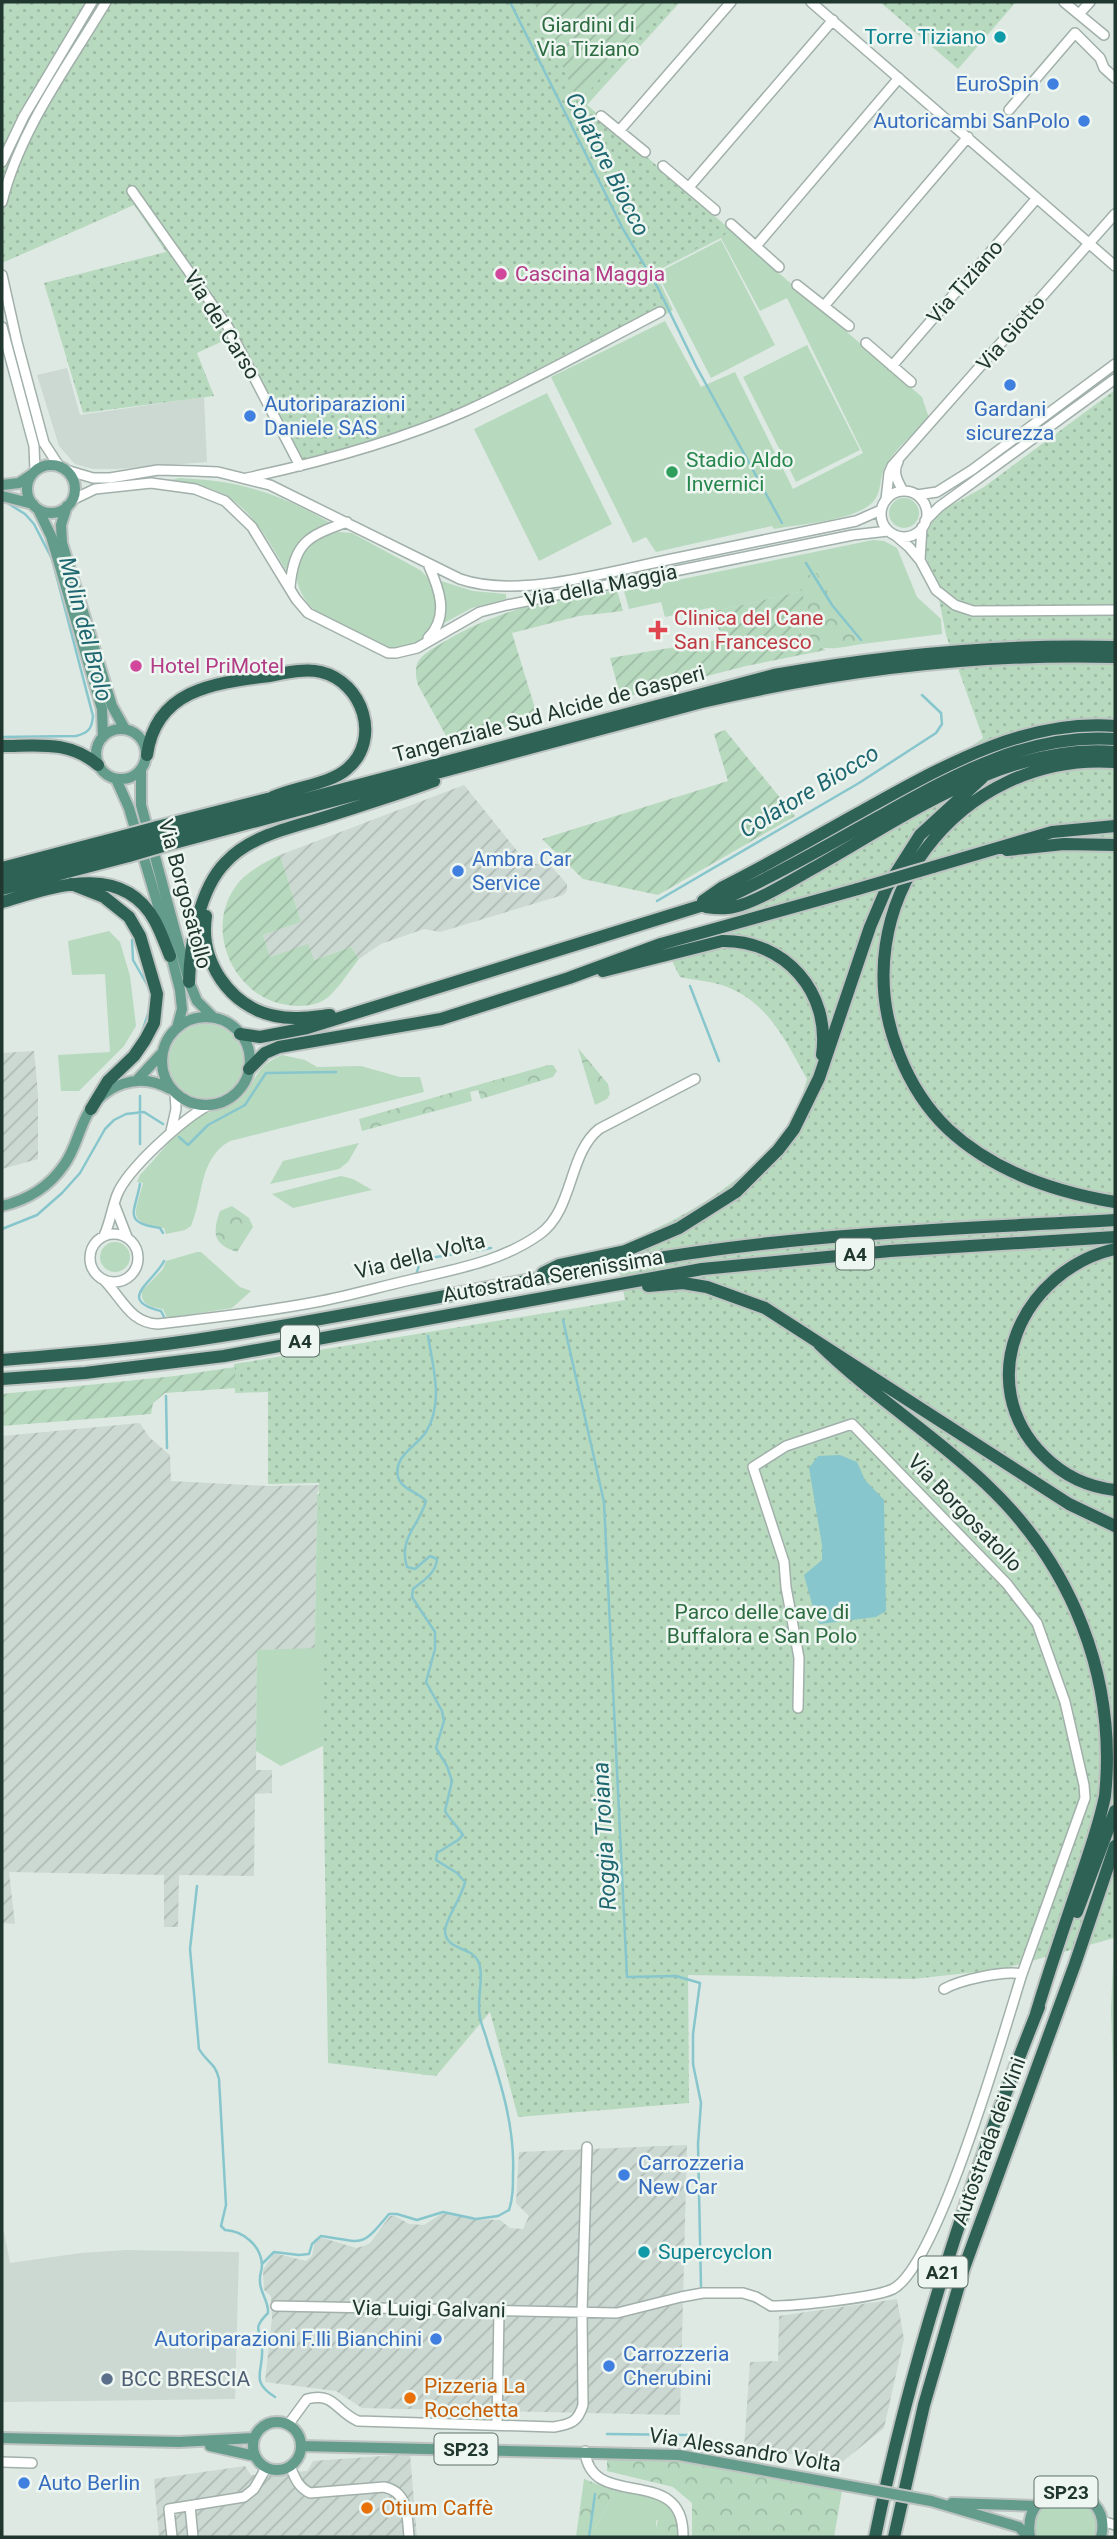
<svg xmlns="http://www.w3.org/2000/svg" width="1117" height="2539" font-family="Roboto,sans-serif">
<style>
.built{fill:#ccd8d2}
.industrial{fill:url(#industrial-furrows)}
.grass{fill:#b7d9be}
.forest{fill:url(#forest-crowns)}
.park{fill:url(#park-dots)}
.garden{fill:url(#garden-furrows)}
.water{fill:#87c6cc}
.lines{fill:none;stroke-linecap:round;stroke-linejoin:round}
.stream{stroke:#87c6cc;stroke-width:2.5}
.minor-casing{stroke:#a1b0aa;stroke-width:12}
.major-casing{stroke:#bcc3c1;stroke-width:14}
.highway-casing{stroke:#bcc3c1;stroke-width:16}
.minor{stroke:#fff;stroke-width:9}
.major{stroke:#649c8b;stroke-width:10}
.highway{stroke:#2e6254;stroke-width:12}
.major-bridge-casing{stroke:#bcc3c1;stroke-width:14;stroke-linecap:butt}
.highway-bridge-casing{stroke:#bcc3c1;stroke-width:16;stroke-linecap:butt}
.major-bridge{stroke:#649c8b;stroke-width:10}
.highway-bridge{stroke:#2e6254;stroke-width:12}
.culture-dot{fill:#0f9aa8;stroke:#eef6f1;stroke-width:2.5}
.shop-dot{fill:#3f7fe0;stroke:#eef6f1;stroke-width:2.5}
.hotel-dot{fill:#d1479c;stroke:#eef6f1;stroke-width:2.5}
.leisure-dot{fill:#2e9e5b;stroke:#eef6f1;stroke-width:2.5}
.health-dot{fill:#e0444e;stroke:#eef6f1;stroke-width:2.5}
.service-dot{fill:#5c6f8a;stroke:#eef6f1;stroke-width:2.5}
.food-dot{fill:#e8710a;stroke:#eef6f1;stroke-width:2.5}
.labels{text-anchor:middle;stroke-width:5;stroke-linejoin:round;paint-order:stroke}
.shield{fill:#eef6f1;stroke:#5e706a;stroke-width:2}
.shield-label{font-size:19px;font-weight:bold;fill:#203730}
.park-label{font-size:21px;fill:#2d6c41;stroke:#eef6f1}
.culture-label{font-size:21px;fill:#0d838f;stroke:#eef6f1;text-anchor:end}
.shop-label{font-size:21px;fill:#366cbe;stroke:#eef6f1;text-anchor:start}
.hotel-label{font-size:21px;fill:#b23c85;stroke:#eef6f1;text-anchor:start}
.street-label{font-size:21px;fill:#203730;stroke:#eef6f1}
.leisure-label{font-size:21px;fill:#27864d;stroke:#eef6f1;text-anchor:start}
.health-label{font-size:21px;fill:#be3a42;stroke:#eef6f1;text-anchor:start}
.service-label{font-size:21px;fill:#4e5e75;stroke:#eef6f1;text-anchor:start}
.food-label{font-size:21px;fill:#c56008;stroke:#eef6f1;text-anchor:start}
.water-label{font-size:23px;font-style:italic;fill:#1e6770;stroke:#eef6f1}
</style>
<defs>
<pattern id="industrial-furrows" width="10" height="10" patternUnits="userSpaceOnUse" patternTransform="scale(1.75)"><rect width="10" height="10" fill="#ccd8d2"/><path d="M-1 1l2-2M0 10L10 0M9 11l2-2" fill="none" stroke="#afbab5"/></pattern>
<pattern id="forest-crowns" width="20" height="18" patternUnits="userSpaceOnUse" patternTransform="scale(1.75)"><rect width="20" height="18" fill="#b7d9be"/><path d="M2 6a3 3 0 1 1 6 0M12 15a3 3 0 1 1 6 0" fill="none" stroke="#9dbba4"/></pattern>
<pattern id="park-dots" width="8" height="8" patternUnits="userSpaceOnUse" patternTransform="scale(1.75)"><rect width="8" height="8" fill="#b7d9be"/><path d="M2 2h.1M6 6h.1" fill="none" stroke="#9dbba4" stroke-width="1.8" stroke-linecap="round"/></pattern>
<pattern id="garden-furrows" width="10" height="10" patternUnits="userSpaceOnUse" patternTransform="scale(1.75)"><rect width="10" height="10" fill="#b7d9be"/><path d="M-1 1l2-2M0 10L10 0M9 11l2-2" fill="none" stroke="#9dbba4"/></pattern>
</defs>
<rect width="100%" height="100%" fill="#dee9e3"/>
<path class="built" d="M67,368L80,415L204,397L207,462L117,469H93L75,464L59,446L37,375Z
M2,2232H4L10,2263L81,2253L126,2250L239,2252L235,2399L2,2402Z"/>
<path class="industrial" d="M464,785L527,863L550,865L567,884V891L563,895L440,932L424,929L381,944L359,959L351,947L313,960L308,945L270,957L263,935L301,922L280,855Z
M34,1051L38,1094V1159L2,1169V1053Z
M140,1423L149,1437L170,1455L171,1481L267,1486L321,1485L317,1494L315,1649L257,1650L256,1770H272V1793L255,1794L254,1876L179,1875L178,1927H164V1875L9,1872L15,1924L2,1923V1436Z
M687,2145L680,2415L362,2408L336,2391L265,2382L272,2318L271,2296L264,2290L263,2270L274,2253L306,2261L312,2256L315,2239L323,2238L356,2248L364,2246L370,2243L390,2216H395L409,2224L424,2225L441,2214H459L470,2219L500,2220L510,2228L523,2229L529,2216L516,2203L519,2152Z
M897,2299L904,2339L884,2428L842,2462L744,2447L750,2362L778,2361L779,2316Z
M410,2454L417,2537H159L154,2479L245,2466L251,2475L307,2471L313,2461Z"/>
<path class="grass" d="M504,2H680L586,106L922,397L929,418C915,433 895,448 885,467C879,478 882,492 873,502C854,521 800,524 774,529L772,526L656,552L646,537L633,543L551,377L665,321L701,387L735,372L793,489L863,453L787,298L760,311L721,238L655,272L673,310L661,317Z
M721,240L775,345L711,378L657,273Z
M807,345L860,450L796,482L743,377Z
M547,393L612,524L539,561L474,429Z
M180,478C242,481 279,493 332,524C305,532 294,546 287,572C268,540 250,503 212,489C199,484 181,485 170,480Z
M889 513a15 15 0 1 1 30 0a15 15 0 1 1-30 0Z
M338,532L352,533L420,570C458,602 430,660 381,646L316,612C282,580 295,543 338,532Z
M873,540L884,541L897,548L917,597L941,619L942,634L862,644L846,625L817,574L803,591L711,612L709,608L665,617L661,602L629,609L624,591Z
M441,581L473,591L506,594V599L472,608L444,623C447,607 446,596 441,581Z
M109,931L120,942L130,976L136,1026L124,1046L79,1091H61L58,1055L110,1052L105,974L72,975L68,941Z
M169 1061a37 37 0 1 1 74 0a37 37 0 1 1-74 0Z
M282,1055L305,1060L317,1067L361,1066L400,1077H420L424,1092L230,1141C198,1159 204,1196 191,1226L185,1230L166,1234L164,1228C126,1222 135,1214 143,1183L137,1182L140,1175C158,1157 176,1130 198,1117C211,1110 226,1110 238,1101C259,1083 250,1069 282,1055Z
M359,1143L348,1162L339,1169L270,1184L283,1161Z
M341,1176L353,1179L372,1190L293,1208L272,1194Z
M100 1257a15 15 0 1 1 30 0a15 15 0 1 1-30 0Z
M197,1252H201L240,1287L251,1291L232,1308L167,1318L163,1309C152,1307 140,1305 142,1291L163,1269L166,1261Z
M317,1494L334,1495L329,1743L281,1766L256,1751L257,1650L315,1648Z
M615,2491C634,2494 659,2494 672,2510L656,2521V2537H594V2531Z
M1074,2497C1093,2509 1098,2514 1096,2537H1035C1034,2506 1044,2498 1074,2497Z"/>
<path class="forest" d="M817,573L846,625L862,644C830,649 814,656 796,624L804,615L799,578Z
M578,1048L608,1084L610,1094L607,1099L595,1105Z
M548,1065H553L557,1071L553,1077L481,1099L478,1090L470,1092L472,1101L362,1131L359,1119Z
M232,1206L249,1218L253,1227L237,1252C213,1245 212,1233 220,1211Z
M607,2458L680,2462L842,2491L834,2537H692V2503L673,2487L607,2471Z
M584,2479L615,2491L594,2531V2537H576Z
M672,2510L678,2522V2537H656C656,2522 657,2514 672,2510Z"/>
<path class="park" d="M2,2H678L586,104L732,231L652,271L668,304L453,413L401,434L297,464L236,335L197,353L214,396L83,413L44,283L166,252L134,205L2,263Z
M880,2H1016L958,69Z
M1115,390V2132L1111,2010L1114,1938L1003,1969L913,1979L688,1975L689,2103L518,2117L490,2012L436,2076L328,2063L319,1483L268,1484V1392L235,1393L234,1364L625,1300L615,1247C685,1218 759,1178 796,1110C801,1100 804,1089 807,1079C785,1040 768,1001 722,985C709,981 694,980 680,977L671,959L983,738L946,635L935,579L925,555L924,539L934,518L943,510L984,487Z"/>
<path class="garden" d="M534,2H665L579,103Z
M617,590L623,611L579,616L512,633L538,718L450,743L418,685C416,678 415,671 417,664C421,654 434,648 442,643C499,609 552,598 617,590Z
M803,591L804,615L796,624L804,638L826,650L746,666L621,698L610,658L723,639L711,612Z
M725,730L795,816L658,895L583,879L542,839L728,781L714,734Z
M280,855L301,922L263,935L270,957L308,944L314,960L351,947L359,959C350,970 335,994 324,1000C314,1006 299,1007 288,1005C232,998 201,925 240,881C252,869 265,862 280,855Z
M235,1367L236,1388L165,1393L153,1403L151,1414L2,1426V1394L175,1376Z"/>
<path class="water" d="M840,1455L857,1462L865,1480L884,1500L886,1611L876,1617L820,1624L816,1618L804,1575L822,1560V1545L809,1468L818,1456Z"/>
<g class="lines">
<path class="stream" d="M510,2L623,229L658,288L696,366L782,523
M806,563L832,605L861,640
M2,737L76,736C88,733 92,729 93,716L52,559L34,524L25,514L9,504
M657,901L859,783L936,733L942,724L941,713L922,695
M132,940L133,960L149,988
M690,986L719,1061
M141,1035L150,1008
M179,1137L188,1145L208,1125L245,1105L266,1073L336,1072
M140,1144V1096
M140,1184C135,1212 122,1223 160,1228L163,1233
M2,1229L37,1215L62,1193L80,1173L105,1129L114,1120L126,1114L144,1112L163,1124
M164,1261C154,1282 115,1300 161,1311L164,1317
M417,1272L419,1265L424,1259L491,1248
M563,1320L604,1502L627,1977L676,1976L700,1983L693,2034V2064L701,2103L698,2144L701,2287
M166,1396L167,1448
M197,1886L190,1949L199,2049C207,2063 215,2062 219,2079L226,2205L221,2226L225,2230C244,2231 261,2246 262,2265C262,2270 259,2276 260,2282C260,2293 269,2301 268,2313C251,2330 261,2329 262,2348C264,2371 249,2381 275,2397
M262,2264L274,2252L299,2255L309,2254L312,2244L321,2236C364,2242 360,2249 389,2214H397L417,2220L443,2212L476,2219L498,2216L509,2210C513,2198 513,2187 513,2174C515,2129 502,2086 488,2044C486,2035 482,2027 480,2018C476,2000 485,1975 478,1961C471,1946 446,1951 445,1931C445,1920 462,1897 465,1882L457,1873L436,1860L437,1853L458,1840L463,1835C457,1826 450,1820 445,1811L452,1781L447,1766L436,1748L444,1721L442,1711L426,1682L435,1649V1632L412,1597L413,1589C424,1580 436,1573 437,1559L430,1556L415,1569L407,1567C398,1538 419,1526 426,1501C417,1491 402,1490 398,1477C393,1456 416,1447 426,1432C444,1403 433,1367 428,1336
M607,2434L688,2435
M589,2537L595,2494"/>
<g class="minor-casing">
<path id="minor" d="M811,2L1115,266
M1064,2L1104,35
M1079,14L1090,2
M1009,110L1075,33L1100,58L1104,68L1115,78
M601,116L645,152
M619,131L731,2
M2,162L24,116L92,2
M663,166L715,210
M689,187L833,20
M132,191L228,327L300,466
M2,202C20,129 68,66 106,2
M731,224L779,267
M756,246L899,78
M2,275L17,342L44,443L59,466
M797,285L849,326
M824,306L968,137
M2,327L34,446L35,471
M866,343L911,382
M892,366L1037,198
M898,462C892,472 898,482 903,491
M66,470L93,478H110L158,470L195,471L218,472L270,485L460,579C517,599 608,572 667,560C730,547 793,534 856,521L881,510
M247,478C321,462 396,442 466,411C532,381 596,345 660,312
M881 514a23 23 0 1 1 46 0a23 23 0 1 1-46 0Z
M917,495L937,492L972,470L1115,364
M72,500L95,489L151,483L195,489L225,501L252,527L296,599L308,613L388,653H396L417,648L480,612L507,605L853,535L888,531
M886,500L889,473L892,466L1115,214
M925,521L939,507L1115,379
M895,535L909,547L920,560L936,590L955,605L973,611L1115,610
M920,560L922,527
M290,587C294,542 308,536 347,522
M428,638C450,616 439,588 428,564
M171,1131L176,1109L175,1093
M115,1206L127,1237
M90 1258a24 24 0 1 1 48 0a24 24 0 1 1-48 0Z
M104,1236C110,1223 112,1208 117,1195C127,1169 184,1118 209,1105
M104,1280C122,1298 130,1323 158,1324C211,1318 264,1312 316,1302C348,1296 379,1287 410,1280C455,1269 501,1262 540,1234C574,1209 568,1154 599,1129L695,1079
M798,1708L799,1658L786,1587L784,1562L753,1467L786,1446L852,1424L1007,1584L1037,1623L1065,1702L1084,1785L1085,1798L1022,1974
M276,2306L617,2313L681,2297L703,2293H743L756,2297L771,2306C795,2306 874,2298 893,2289C938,2265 1004,2031 1022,1974C1004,1970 960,1980 944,1989
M288,2425L307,2399C335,2392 335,2411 358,2421L554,2427C571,2424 578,2422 583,2405L582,2312L587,2147
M497,2425L499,2311
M585,2451C591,2513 685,2462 683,2537
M2,2462L32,2463
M290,2466C295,2478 298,2487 310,2493L384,2487C409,2492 407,2516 409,2537
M190,2506L193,2537
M1102,2521L1115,2525
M172,2537L169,2509L244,2497L254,2489L266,2468"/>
</g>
<g class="major-casing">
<path id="major" d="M27 489a24 24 0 1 1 48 0a24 24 0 1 1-48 0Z
M2,485L19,483L31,475
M2,496L33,504
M67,506L61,525L62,543L112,706L125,729
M38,509L51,536L102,709L103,737
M96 754a25 25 0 1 1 50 0a25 25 0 1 1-50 0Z
M141,770V805L189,982L197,1001L214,1018
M116,779L129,808L162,919L180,990L182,1009L177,1028
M162 1061a44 44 0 1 1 88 0a44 44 0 1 1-88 0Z
M138,1079L161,1054
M2,1206C27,1200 49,1187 64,1165C75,1150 78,1132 87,1115C104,1084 139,1071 170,1089
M253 2446a24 24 0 1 1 48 0a24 24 0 1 1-48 0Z
M2,2438L179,2442L254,2438
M210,2446L255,2456
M301,2446L679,2455L866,2489
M931,2501L1019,2527L1028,2537
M952,2503L1036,2506
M1030,2537C1020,2474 1115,2481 1101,2537"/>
</g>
<g class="highway-casing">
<path id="highway" d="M2,746C37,746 69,740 98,765
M147,755C156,689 215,683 269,676C285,673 305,668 321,672C363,682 382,740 347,769C330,784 295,787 273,797
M1115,762C958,751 840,907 899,1054C910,1082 926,1108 948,1129C993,1171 1055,1192 1115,1202
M157,827L279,796
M159,838L774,675C887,655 1000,644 1115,647
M163,846L702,702C838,670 975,653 1115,657
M1007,850L1064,844L1115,845
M933,867L1052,832L1115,826
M2,868L124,836
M2,879L126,847
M71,884L104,897L129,917L140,936L157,994L154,1023L145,1040L134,1056L108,1081L91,1109
M2,889L129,856
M703,901L723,887C771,863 817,836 864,810C942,767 1023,719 1115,726
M2,902C52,887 122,861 155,921C161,932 165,944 170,956
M706,907C713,908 720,909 727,908C750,907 797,877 819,865C909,814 1007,743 1115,752
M206,916C199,961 230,1007 275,1016C293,1020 311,1017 330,1015
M603,971L722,941C785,940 831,992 822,1055
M189,982C190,944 199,889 226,862C250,836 289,828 322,818C359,806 397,795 434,781
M240,1034L260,1037L307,1028L726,898C781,873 833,842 886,813C958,773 1030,733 1115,739
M249,1069L265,1053L279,1047L441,1019L569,978L661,944L858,889
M1115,1249C1022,1270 970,1383 1044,1456C1063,1475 1088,1487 1115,1490
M543,1273L559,1265L625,1251L679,1228L736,1192L778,1150L794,1129L819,1078L870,927L887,887L920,835L982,778
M648,1286L683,1283L707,1287L765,1308L1069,1504L1115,1526
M819,1344C871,1395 933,1434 986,1484C1072,1565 1117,1677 1105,1796C1100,1821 1092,1844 1084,1868C1068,1916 1051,1964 1036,2014
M2,1360C75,1354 148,1348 221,1336C381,1311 538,1275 699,1252C836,1232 977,1228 1115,1220
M2,1379L85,1373L224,1356L702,1269L890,1251L1115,1237
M1077,1912L1115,1811
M875,2537C912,2355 970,2179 1039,2007
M894,2537L924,2405L964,2268L1075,1964L1115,1846"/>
</g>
<use href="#minor" class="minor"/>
<use href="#major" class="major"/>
<use href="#highway" class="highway"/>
<g class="major-bridge-casing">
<path id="major-bridge" d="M866,2489L931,2501"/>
</g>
<g class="highway-bridge-casing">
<path id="highway-bridge" d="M124,836L157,827
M126,847L159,838
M129,856L163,846
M858,889L933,867"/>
</g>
<use href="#major-bridge" class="major-bridge"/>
<use href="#highway-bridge" class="highway-bridge"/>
</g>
<g class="culture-dot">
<circle cx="1000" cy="37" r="7"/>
<circle cx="644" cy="2252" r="7"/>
</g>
<g class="shop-dot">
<circle cx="1053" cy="84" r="7"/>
<circle cx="1084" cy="121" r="7"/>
<circle cx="1010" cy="385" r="7"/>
<circle cx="250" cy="416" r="7"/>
<circle cx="458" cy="871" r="7"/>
<circle cx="624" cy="2175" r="7"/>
<circle cx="436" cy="2339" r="7"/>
<circle cx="609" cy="2366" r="7"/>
<circle cx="24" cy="2483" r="7"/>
</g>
<g class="hotel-dot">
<circle cx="501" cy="274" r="7"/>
<circle cx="136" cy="666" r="7"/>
</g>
<circle class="leisure-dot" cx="672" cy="472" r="7"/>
<path class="health-dot" d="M654.5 619.5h7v7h7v7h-7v7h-7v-7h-7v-7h7z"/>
<circle class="service-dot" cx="107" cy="2379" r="7"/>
<g class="food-dot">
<circle cx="410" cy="2398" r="7"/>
<circle cx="367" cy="2508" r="7"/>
</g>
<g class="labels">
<g class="shield">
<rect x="836" y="1238.5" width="38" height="31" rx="5"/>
<rect x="281" y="1325.5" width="38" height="31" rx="5"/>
<rect x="918.5" y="2256.5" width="49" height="31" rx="5"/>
<rect x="434.5" y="2433.5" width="63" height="31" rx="5"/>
<rect x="1034.5" y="2476.5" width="63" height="31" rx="5"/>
</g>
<g class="shield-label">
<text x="855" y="1261">A4</text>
<text x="300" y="1348">A4</text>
<text x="943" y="2279">A21</text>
<text x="466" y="2456">SP23</text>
<text x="1066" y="2499">SP23</text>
</g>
<g class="park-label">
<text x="588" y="32">Giardini di<tspan x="588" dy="24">Via Tiziano</tspan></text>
<text x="762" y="1619">Parco delle cave di<tspan x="762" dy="24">Buffalora e San Polo</tspan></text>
</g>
<g class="culture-label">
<text x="986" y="44">Torre Tiziano</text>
<text x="658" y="2259" text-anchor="start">Supercyclon</text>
</g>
<g class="shop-label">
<text x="1039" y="91" text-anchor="end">EuroSpin</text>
<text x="1070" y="128" text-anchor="end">Autoricambi SanPolo</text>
<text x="264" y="411">Autoriparazioni<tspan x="264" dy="24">Daniele SAS</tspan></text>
<text x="1010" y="416" text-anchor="middle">Gardani<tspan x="1010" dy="24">sicurezza</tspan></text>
<text x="472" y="866">Ambra Car<tspan x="472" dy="24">Service</tspan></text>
<text x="638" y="2170">Carrozzeria<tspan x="638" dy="24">New Car</tspan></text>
<text x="422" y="2346" text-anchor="end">Autoriparazioni F.lli Bianchini</text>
<text x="623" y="2361">Carrozzeria<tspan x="623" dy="24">Cherubini</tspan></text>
<text x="38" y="2490">Auto Berlin</text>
</g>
<g class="hotel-label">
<text x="515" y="281">Cascina Maggia</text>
<text x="150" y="673">Hotel PriMotel</text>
</g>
<g class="street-label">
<text transform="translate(965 282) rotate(-49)" y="7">Via Tiziano</text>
<text transform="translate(222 325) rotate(58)" y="7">Via del Carso</text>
<text transform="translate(1011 333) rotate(-49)" y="7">Via Giotto</text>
<text transform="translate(601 586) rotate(-11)" y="7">Via della Maggia</text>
<text transform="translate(549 714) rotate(-15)" y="7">Tangenziale Sud Alcide de Gasperi</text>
<text transform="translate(185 894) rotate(75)" y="7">Via Borgosatollo</text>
<text transform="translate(420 1256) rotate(-14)" y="7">Via della Volta</text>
<text transform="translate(553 1276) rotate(-10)" y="7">Autostrada Serenissima</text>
<text transform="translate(965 1513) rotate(46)" y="7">Via Borgosatollo</text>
<text transform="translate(989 2141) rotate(-70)" y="7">Autostrada dei Vini</text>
<text transform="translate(429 2309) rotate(1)" y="7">Via Luigi Galvani</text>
<text transform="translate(745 2450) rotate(9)" y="7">Via Alessandro Volta</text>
</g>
<g class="leisure-label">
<text x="686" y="467">Stadio Aldo<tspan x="686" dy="24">Invernici</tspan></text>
</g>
<g class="health-label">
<text x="674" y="625">Clinica del Cane<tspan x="674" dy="24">San Francesco</tspan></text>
</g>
<g class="service-label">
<text x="121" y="2386">BCC BRESCIA</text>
</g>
<g class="food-label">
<text x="424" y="2393">Pizzeria La<tspan x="424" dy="24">Rocchetta</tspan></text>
<text x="381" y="2515">Otium Caffè</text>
</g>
<g class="water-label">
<text transform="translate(608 164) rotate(63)" y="8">Colatore Biocco</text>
<text transform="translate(86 629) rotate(75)" y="8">Molin del Brolo</text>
<text transform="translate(809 791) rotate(-31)" y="8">Colatore Biocco</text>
<text transform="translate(604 1836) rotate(-93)" y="8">Roggia Troiana</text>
</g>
</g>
<rect width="1117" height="2539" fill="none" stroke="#203730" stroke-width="7"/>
</svg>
